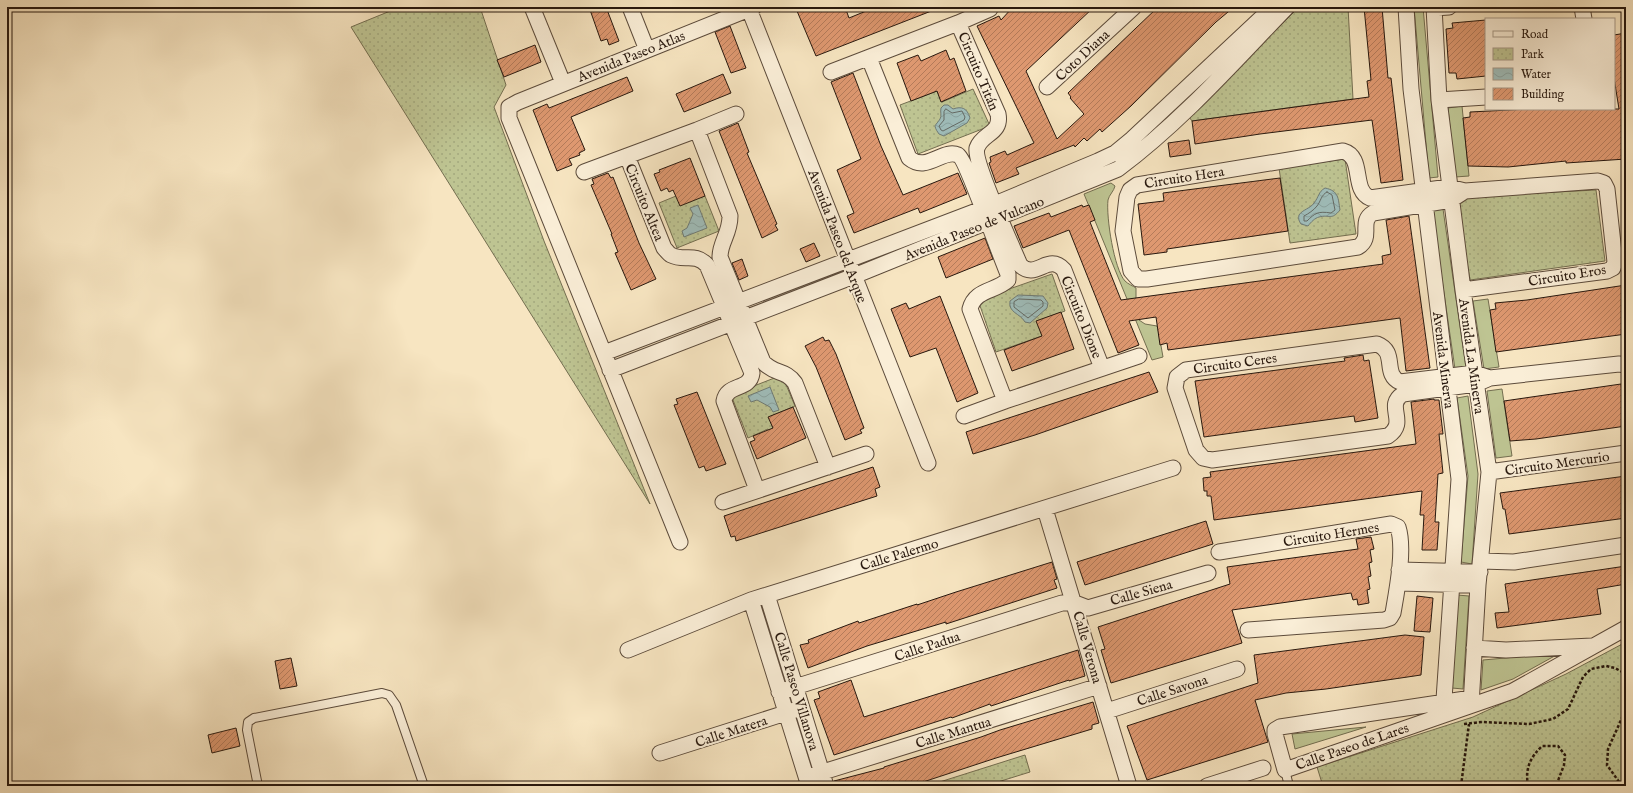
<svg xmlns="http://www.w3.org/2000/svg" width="1633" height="793" font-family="'IM FELL English',serif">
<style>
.park{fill:url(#park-dots);stroke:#736e50}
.garden{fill:#bec492;stroke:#736e50}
.water{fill:url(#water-waves);stroke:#6f7b75}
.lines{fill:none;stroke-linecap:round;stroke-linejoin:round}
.shore{stroke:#646a64;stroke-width:1}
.building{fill:url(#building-hatch);stroke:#28180e}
.service-casing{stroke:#5c4b3b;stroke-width:10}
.minor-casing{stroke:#5c4b3b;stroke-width:17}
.path{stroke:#28180e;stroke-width:2.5;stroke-dasharray:3 2;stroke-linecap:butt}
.service{stroke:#faeed7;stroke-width:8}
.minor{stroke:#faeed7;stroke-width:15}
.labels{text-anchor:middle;stroke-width:4;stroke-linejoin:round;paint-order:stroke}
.street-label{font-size:14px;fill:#28180e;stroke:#faeed7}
</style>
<defs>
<pattern id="park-dots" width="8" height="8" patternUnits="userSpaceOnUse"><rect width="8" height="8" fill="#bec492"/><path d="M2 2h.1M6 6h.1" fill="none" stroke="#a3a87d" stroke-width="1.8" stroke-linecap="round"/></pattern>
<pattern id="water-waves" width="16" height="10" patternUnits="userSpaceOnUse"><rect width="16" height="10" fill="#9fbdba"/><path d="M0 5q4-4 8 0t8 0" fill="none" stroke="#89a29f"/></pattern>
<pattern id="building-hatch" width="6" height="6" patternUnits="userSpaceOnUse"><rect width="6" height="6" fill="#de9870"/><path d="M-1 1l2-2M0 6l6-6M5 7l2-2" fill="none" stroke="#b47b5a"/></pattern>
</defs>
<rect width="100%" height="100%" fill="#f7e5c1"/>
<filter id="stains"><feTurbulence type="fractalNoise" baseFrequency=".005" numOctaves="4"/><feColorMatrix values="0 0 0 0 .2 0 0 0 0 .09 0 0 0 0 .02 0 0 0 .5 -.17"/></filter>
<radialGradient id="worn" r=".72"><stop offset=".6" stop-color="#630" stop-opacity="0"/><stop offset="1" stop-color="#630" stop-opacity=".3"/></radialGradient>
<path class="park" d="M400,7H480L506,85L494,107L544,241L650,504L351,27Z
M1299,7H1348L1353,99L1192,121L1189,117Z
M973,89L990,126L918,154L900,105L937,91L942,102Z
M1345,159L1356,234L1290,243L1279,168Z
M1596,190L1605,261L1470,280L1456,197Z
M676,196H705L719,231L677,248L659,203Z
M1052,274L1065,311L1037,321L1042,336L996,352L978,300Z
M782,375L795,406L769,417L774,432L770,433L768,429L748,438L731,395Z
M1626,642V786H1312L1322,783L1317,767L1473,717L1566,674Z
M1025,755L1030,772L985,786H927Z"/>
<path class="garden" d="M1414,7H1423L1438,177L1429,178Z
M1462,106L1469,176L1455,177L1448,108Z
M1111,183L1115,186C1114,191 1109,195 1108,200C1106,217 1114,269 1125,281C1128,284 1133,286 1136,288V300L1139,320L1145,324L1157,326L1158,329L1163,357L1152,360L1084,194Z
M1443,209L1466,368L1455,369L1432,211Z
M1488,299L1499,367L1484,369L1473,301Z
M1502,389L1512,456L1496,458L1487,391Z
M1468,396L1478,474L1472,564L1461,562L1468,476L1457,398Z
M1457,595L1469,596L1463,689L1452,688Z
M1560,653L1513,679L1481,690L1483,660Z
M1366,727L1295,749L1292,734Z"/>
<path class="water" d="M944,105H948L953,109C962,106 967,108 970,118L967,123L944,136L939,134C932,124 936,126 940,119C942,116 940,112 941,108Z
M1325,188C1339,191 1338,198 1340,210C1331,221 1330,214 1319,217C1315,218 1311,222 1308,226L1301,224C1299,221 1298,219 1299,215C1302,210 1311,208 1314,203C1319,197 1318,192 1325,188Z
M698,205L707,228L684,237L682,231L687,228L693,214L690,208Z
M1018,295L1043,296L1048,303L1047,308L1030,323L1025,322C1020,313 1008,313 1010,301Z
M770,387L779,410L773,412L770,407L757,400L751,402L748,396Z"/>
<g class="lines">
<path class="shore" d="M946,109L952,113L962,111L965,117L964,120L943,131L941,130L939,126L944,120V112Z
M1327,192L1332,195L1335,210L1331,213C1318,211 1315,213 1307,221H1304V216C1308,214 1314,210 1317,206C1321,201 1321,195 1327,192Z
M1019,299L1041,300L1043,302V306L1028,318L1014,307V302Z"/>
</g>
<path class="building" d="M589,7H606L619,41L609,45L607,39L601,41Z
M807,7H845L849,18L876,7L939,8L816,56L797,11Z
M1013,7H1094L1026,71L1057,139L1084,114L1070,98L1071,97L1068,93L1158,7H1234L1216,22L1131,106L1102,132L1100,129L1087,141L1084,138L1075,147L1074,145L1016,168L1019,174L996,183L989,163L991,162L990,157L1005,151L1007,155L1034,143L977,26L999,16L1001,20Z
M1364,7H1382L1388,78H1391L1403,180L1381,183L1372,120L1260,134L1195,144L1192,121L1369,97L1367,81L1371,80Z
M1486,20V76L1457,79L1456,73H1449L1446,29L1453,28L1452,23Z
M730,26L746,68L731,73L715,32Z
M1626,33V159L1566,163V161L1508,167L1468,166L1463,118L1470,117V112L1529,109H1619L1614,78V35Z
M535,45L541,62L504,77L497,60Z
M946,50L950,60L954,58L966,91L941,102L937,91L911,101L897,63L918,55L921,61Z
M853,73L881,146L903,195L958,173L967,194L920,213L918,208L854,233L847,216L854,213L837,170L861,159L831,82Z
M723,74L731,93L684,112L676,94Z
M627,77L633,91L571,117L585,150L579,153L580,155L569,159L572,165L557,171L533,110L547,104L549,108Z
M738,123L749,152L747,153L777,224L775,225L778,230L762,238L719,131Z
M1189,140L1191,154L1170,157L1168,143Z
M690,158L705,196L680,206L673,190L669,192L667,188L661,191L654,174L660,172L659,170Z
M608,173L611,178L613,177L639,243L656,279L631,290L615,253L618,252L611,234H612L591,185L594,184L592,179Z
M1280,178L1288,231L1167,249V252L1144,255L1138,204L1164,201L1163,193Z
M1082,205L1083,207L1089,205L1095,220L1090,222L1121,300L1383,264L1382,256L1391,254L1386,220L1409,216L1430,368L1406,371L1400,318L1168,350L1167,343L1160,345L1156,317L1129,321L1139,345L1118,353L1069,230L1023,248L1014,226L1049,213L1051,217Z
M985,238L993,259L946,278L938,257Z
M814,243L820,256L806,262L800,249Z
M742,259L748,276L739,280L732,263Z
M1626,285V334L1496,352L1490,310L1496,309L1495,303L1527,300Z
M940,296L978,393L957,402L936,348L910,357L891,309L906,303L909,309Z
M1061,312L1074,349L1012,371L1004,350L1042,336L1036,321Z
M823,337L825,341L829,340L836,354L864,428L860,430L862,433L845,440L816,367L805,346Z
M1363,355L1364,361L1369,360L1378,418L1355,422L1354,416L1204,437L1195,381L1345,361L1344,358Z
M1149,372L1158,392L1035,435L973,454L966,432Z
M1621,384L1626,426L1536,439L1510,441L1504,401Z
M697,392L726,464L706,471L704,466L699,468L674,405L678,404L676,399Z
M1434,399V400H1439L1443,434H1439L1443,473L1438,474L1435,522H1439L1437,550H1422L1424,515H1420L1422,491L1214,520L1211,496H1207V491H1204L1203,478L1211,477L1210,472L1416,444L1411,402Z
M793,407L806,438L757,459L750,442L755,440L753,436L773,428L768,417Z
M873,467L880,487L875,489L877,496L736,541L735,536L731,537L724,516Z
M1626,476V518L1509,534L1505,509H1503L1500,493Z
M1206,521L1213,544L1085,585L1077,562Z
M1371,537L1374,549L1370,550L1372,562L1369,563L1371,576L1368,577L1370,589L1367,590L1369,603L1358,605L1357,599L1353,600L1351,593L1232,610L1242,643L1111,683L1101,650L1105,649L1098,627L1230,584L1227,567L1358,549L1356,539Z
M1052,562L1057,579L1054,580L1057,588L946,624V622L867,646L808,668L800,645L809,643L808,640L858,621L859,623L917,604V605L956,592Z
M1626,566V584L1597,589L1601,614L1497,628L1495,613L1509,612L1505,584Z
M1417,596L1433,598L1430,632L1414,631Z
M1405,635L1424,637L1421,675L1326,689L1286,693L1255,700L1268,742L1147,780L1127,726L1258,683L1254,655Z
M1078,650L1085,676L1069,681V680L991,706L990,704L952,718L951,717L834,755L814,700L820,698L818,692L851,680L864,717Z
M291,658L297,686L280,689L275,661Z
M1093,702L1099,723L1092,725V729L996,758L917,784L918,786H835L834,781L884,768V767L981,737L1000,730Z
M236,728L240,746L212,753L208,735Z"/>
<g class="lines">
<g class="service-casing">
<path id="service" d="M1285,770L1289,786
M258,786L247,730L248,722L254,718L382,693L389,695L396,705L424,786"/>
</g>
<g class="minor-casing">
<path id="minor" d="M532,7L563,83
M630,7L647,50
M1406,7L1411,89L1459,479L1443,714
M1434,7L1439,100L1463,290L1489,472L1478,585L1471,705
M1582,7L1584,19
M1434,8L1449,7
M749,9L928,463
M958,23L998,114C1002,134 982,133 977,148C973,161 1013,248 1020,265C1036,281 1048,252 1064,270L1102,368
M869,58L909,158C927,173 943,148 958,155C966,159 1001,258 1008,274V280C995,292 975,289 970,309L1005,401
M831,72L958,23L990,9
M1047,87L1134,7
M1439,100L1486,97
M697,130L730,216C730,234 720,242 720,257L763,362C775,375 785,369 795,383L828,467
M627,156L664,248C666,250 669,254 671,255C685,262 694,252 707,265L752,373C750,391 727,383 724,401L757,490
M584,172L697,130L736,114
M1463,290L1607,271L1613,268L1615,262L1607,189L1604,183L1598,181L1465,191L1449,187L1370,198C1351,190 1365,157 1343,151L1137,185L1130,190L1127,197L1123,231L1131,271L1138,279H1147L1358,247C1374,237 1358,222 1373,213L1451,200L1465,191
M604,353L995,204L1098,161L1115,153L1132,139L1273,7
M610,370L854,276L1118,169C1181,122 1233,63 1287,7
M1490,378L1475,373L1400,382C1382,374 1398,352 1377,344L1186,370L1177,377L1175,388L1196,450L1203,458L1212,460L1388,436C1409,422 1384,406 1403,394L1476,384L1490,378L1619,364L1626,365
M964,416L1005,401L1139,356
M1489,472L1626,453
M723,502L866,454
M1045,509L1129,786
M680,542L509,118V107L518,102L754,7
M1219,552L1391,524L1398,527C1405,549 1397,590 1393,613L1390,618L1384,620L1248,630
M1481,561L1514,562L1626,545
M1399,570L1480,572
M1398,583L1478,585
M767,595L826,786
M751,600L809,786
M1474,648L1506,650L1592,646
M628,650L751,600L1173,468
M779,692L1062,603H1075L1088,608L1208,573
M1472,698L1280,727L1275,730V734L1285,770L1513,691L1626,628
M1107,711L1237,669
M660,753L795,710
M807,777L1099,686
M1207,786L1263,768"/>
</g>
<path class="path" d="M1464,724L1482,722L1529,724L1553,719L1568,709L1583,677L1591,669L1606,666L1615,668L1626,674
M1461,786L1469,724
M1528,786C1525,768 1530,758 1542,746H1558L1565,755L1564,765L1556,786
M1622,786L1607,765L1608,749L1626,709"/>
<use href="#service" class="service"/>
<use href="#minor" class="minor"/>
</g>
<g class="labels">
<g class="street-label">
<text transform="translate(1082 55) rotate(-43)" y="5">Coto Diana</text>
<text transform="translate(631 56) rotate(-22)" y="5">Avenida Paseo Atlas</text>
<text transform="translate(979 71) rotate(67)" y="5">Circuito Titán</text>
<text transform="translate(1184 177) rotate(-9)" y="5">Circuito Hera</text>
<text transform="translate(645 202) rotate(68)" y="5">Circuito Altea</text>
<text transform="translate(974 228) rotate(-22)" y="5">Avenida Paseo de Vulcano</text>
<text transform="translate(838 236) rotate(69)" y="5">Avenida Paseo del Arque</text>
<text transform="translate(1567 275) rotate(-9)" y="5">Circuito Eros</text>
<text transform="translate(1082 317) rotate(68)" y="5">Circuito Dione</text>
<text transform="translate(1472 356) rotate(82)" y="5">Avenida La Minerva</text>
<text transform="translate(1444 360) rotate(83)" y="5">Avenida Minerva</text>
<text transform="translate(1235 363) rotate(-8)" y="5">Circuito Ceres</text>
<text transform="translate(1557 463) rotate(-8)" y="5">Circuito Mercurio</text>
<text transform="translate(1331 534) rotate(-9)" y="5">Circuito Hermes</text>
<text transform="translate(899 554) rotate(-17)" y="5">Calle Palermo</text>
<text transform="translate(1141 592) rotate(-16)" y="5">Calle Siena</text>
<text transform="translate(927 646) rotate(-18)" y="5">Calle Padua</text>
<text transform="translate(1088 647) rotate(74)" y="5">Calle Verona</text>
<text transform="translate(1172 690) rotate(-18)" y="5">Calle Savona</text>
<text transform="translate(797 691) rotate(73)" y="5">Calle Paseo Villanova</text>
<text transform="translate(731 731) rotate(-18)" y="5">Calle Matera</text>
<text transform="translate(953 732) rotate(-17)" y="5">Calle Mantua</text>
<text transform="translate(1352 746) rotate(-19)" y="5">Calle Paseo de Lares</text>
</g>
</g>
<rect width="1633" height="793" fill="none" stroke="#f7e5c1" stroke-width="24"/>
<rect x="8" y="8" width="1617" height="777" fill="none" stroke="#28180e" stroke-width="2"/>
<rect x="12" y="12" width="1609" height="769" fill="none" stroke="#28180e"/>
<rect x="1485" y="18" width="130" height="92" fill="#faeed7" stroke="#a69887"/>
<rect x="1493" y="31" width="20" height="6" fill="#faeed7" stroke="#a69887"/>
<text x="1521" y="38" font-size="12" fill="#28180e">Road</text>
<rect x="1493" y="48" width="20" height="12" fill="url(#park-dots)" stroke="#a69887"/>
<text x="1521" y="58" font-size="12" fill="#28180e">Park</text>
<rect x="1493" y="68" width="20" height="12" fill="url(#water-waves)" stroke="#a69887"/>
<text x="1521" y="78" font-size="12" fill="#28180e">Water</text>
<rect x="1493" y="88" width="20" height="12" fill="url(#building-hatch)" stroke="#a69887"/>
<text x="1521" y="98" font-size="12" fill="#28180e">Building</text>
<rect width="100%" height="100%" filter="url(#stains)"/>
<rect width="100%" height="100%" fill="url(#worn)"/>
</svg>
